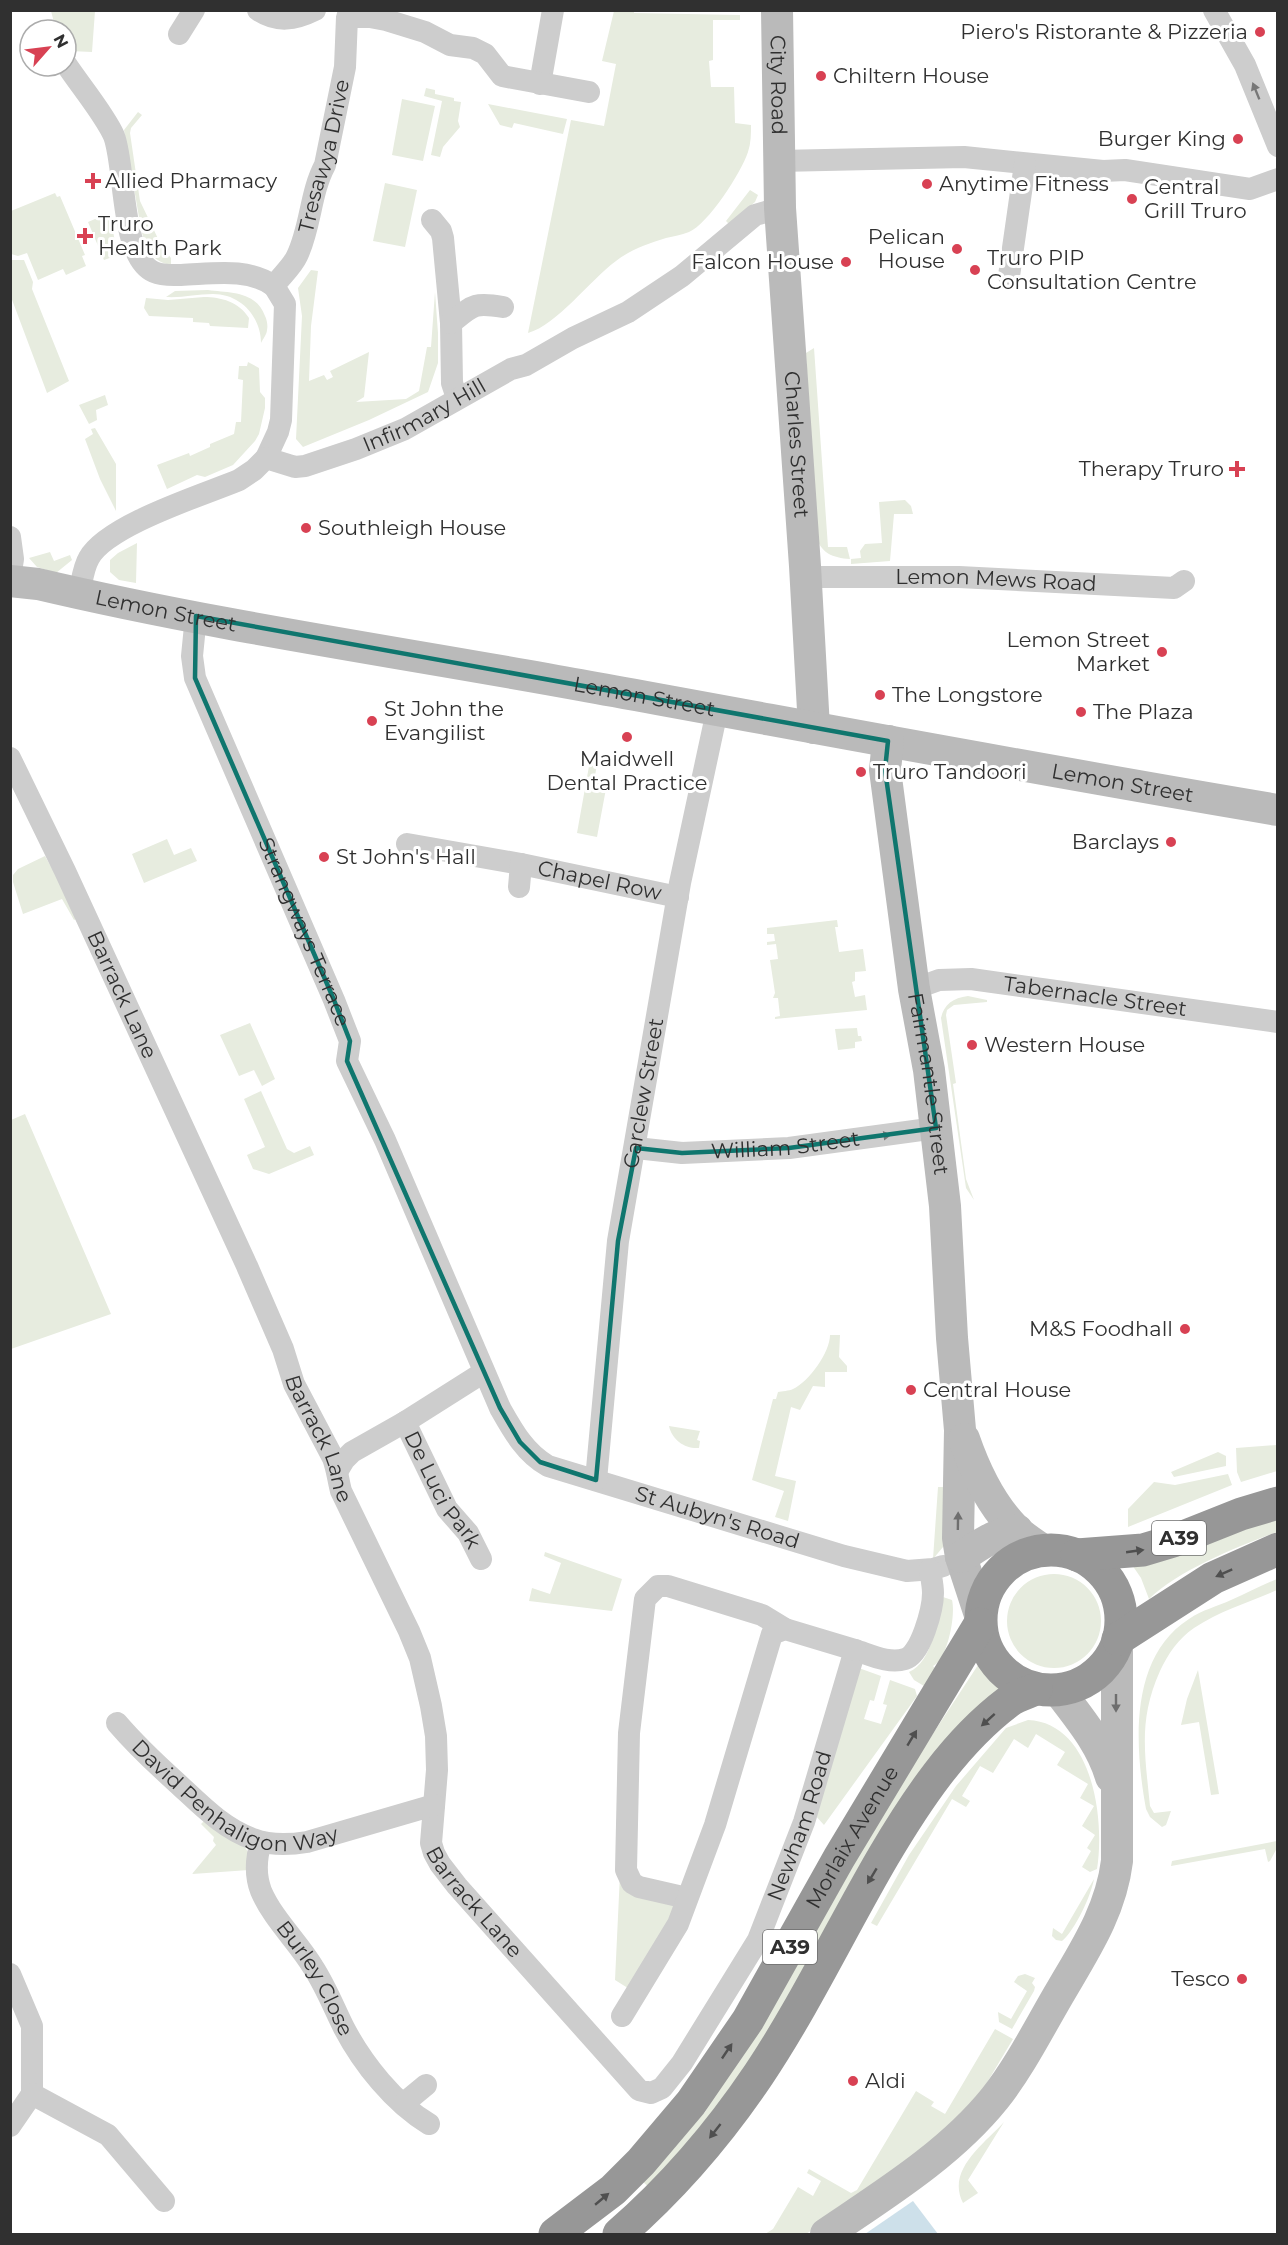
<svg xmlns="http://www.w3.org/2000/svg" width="1288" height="2245" font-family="Montserrat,sans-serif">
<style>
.green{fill:#e7ecdf}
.water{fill:#cde0ea}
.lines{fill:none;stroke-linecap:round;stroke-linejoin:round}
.street{stroke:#cdcdcd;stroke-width:22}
.secondary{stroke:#bababa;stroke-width:32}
.highway{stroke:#979797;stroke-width:33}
.oneway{fill:#777}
.oneway2{fill:#6e6e6e}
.oneway3{fill:#4f4f4f}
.marked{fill:none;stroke:#0f766e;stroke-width:4.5;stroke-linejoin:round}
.poi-dot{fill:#d84153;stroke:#fff;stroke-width:2}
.labels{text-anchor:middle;stroke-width:6;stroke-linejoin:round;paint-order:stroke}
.shield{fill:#fff;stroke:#6e6e6e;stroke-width:1.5}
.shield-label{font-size:20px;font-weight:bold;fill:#303030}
.poi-label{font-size:21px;fill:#303030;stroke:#fff;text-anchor:start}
.street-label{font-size:21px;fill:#303030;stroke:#fff}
</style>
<rect width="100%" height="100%" fill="#fff"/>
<path class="green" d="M51,11H95L92,52L70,51L66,46V30H56Z
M614,11H634V13L740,15V20H713V60L709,61L711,87H734L735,123L751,125C751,134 751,143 748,152C741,173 708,224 689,232C681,235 674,236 666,238C649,243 630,250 616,261C590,280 557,325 528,333L571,120L604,126L616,64L602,61Z
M426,88L435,90V94L454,98V101L461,102L458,121L460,127L443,147L440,157L431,155L442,101L424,96Z
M402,99L435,106L423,161L392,155Z
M488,104L567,119L563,134L514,123L512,128L500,125Z
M138,112L142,115L131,128L130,133L140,201L162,247L171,258V265C150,261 146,248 141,229L124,130Z
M385,183L417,190L405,247L373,241Z
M750,190L758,195L755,202L729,224L726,221Z
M55,193L57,197L60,196L85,255L82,256L86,266L66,275L63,269L38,280L27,253L18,256L11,254V211Z
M109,213L118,255L104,260L88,222Z
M10,260H24L33,282L32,289L69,381L47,393L11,297Z
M311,270L318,271L311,326L309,381L324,375L327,380L333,377L330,371L369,352L364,397L356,402L406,399L419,391L427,347H431L435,292L438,333V363L428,392L369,420L303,447L296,439L302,316L298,288Z
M208,290C230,293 256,291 265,316C267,320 268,326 267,330C267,334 263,339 261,343C261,317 241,294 213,294C197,294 182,298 166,297L175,291Z
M204,297C221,297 239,302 249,318L248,328L210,326L209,323L193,322V318L149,316L144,308L146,298L168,300Z
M814,348L828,547H847L850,559C833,558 820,553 816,535L806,353Z
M248,362L259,368L260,392L265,398V408L259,434L255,441L233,465L205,477L197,475L167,489L157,465L189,453L190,456L210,447V444L234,434L236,422H241L243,380L238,379L239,366H247Z
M105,395L108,405L96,410L97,420L89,424L79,405Z
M95,428L116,464V511L100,479L85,439L93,434L91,429Z
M905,500L911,506L913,514H894L890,561L851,564V559L861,558L860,551L865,544L882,543L879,502Z
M137,543L136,583L119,580L110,572V560L118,553Z
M50,552L54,561L70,555L72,560L56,573L37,567L29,558Z
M591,755L598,758L595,776L608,778L597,837L577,833Z
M167,839L174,855L191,848L197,861L144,883L132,854Z
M45,856L79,917L74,920L62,899L23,914L13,882V875L18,869Z
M837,920L838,927H835L839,952L863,949L866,971L855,972V981L852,982L855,997L865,995L867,1010L775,1019V1017L780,1016L778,998H773L775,993L770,960L778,959L776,944L767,945V942L775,941L774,934H767V928Z
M968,996L987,1000V1002L954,1005L947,1010L946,1015L956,1083L953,1084L966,1179L974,1200L966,1188L941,1018C944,1004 953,998 968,996Z
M250,1023L275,1079L262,1086L254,1070L239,1076L220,1035Z
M857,1028L858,1036H861L862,1041L855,1042V1048L838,1050L835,1029Z
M261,1091L287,1149L294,1153L310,1146L314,1155L269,1174L253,1169L247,1155L265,1147L244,1099Z
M25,1114L111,1314L11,1349V1120Z
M830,1335H840L839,1357L847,1366V1372H825V1387L813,1386L800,1410L791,1407L775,1476L796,1481L788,1521L775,1517L784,1491L752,1480L773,1399H776L778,1392C782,1391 789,1391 793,1389C809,1382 830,1352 830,1335Z
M669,1426L700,1431L697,1440L700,1441L699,1448C685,1449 672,1440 669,1426Z
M1277,1445V1471L1241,1482L1237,1472L1236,1448Z
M1218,1452L1226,1456V1466L1174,1477L1171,1472Z
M1228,1474L1232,1485L1128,1527V1509L1154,1482L1175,1485Z
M938,1487H950L948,1541L933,1559Z
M1277,1516V1532C1239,1546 1179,1570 1149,1599L1141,1578L1130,1562Z
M545,1552L622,1579L612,1611L529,1601L532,1588L550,1594L561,1563L544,1556Z
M1007 1621a47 47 0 1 1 94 0a47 47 0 1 1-94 0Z
M1277,1579V1590C1250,1602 1219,1611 1194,1628C1178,1639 1168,1654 1160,1671C1138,1720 1145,1755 1150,1806L1154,1813L1171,1811L1166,1825L1162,1827L1150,1817L1146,1809C1135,1748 1128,1658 1189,1619C1202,1610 1218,1606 1231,1600C1247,1593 1262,1585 1277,1579Z
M943,1597L952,1600C956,1616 947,1660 933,1666L936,1669L924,1686L914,1680L909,1672C933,1662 936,1620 943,1597Z
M980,1662L988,1675L1001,1689L796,1987L714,2115L650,2188L643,2182L705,2112L919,1755Z
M856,1667L881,1676L874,1701L870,1700L864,1719L881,1724L887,1705L883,1704L890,1680L915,1689L917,1696L824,1825L814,1814Z
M1198,1670L1219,1794L1211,1795L1199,1722L1181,1725L1187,1699Z
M1028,1720C1093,1723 1105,1820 1097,1869L1090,1872L1082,1867L1091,1851L1087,1848L1095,1835L1082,1826L1094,1806L1080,1798L1088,1784L1057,1765L1065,1752L1036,1734L1028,1748L1014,1739L993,1773L980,1766L962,1796L970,1801L966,1807L952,1799L877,1926L871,1923L909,1855L956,1786L1006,1728Z
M204,1821L244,1846L248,1852L249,1870L192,1874L216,1845L213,1841L214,1837L201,1824Z
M1277,1841V1848L1270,1861L1268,1862L1265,1849L1171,1866L1172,1861Z
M620,1874L670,1902L675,1909L631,1990L615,1980Z
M1094,1879C1091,1896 1075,1930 1062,1941L1056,1940L1052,1936L1053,1928L1062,1934Z
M1025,1974L1035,1978L1032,1983L1035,1987L1034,1991L1012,2029L999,2022L998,2012L1011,2019L1027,1991L1014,1982L1018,1976Z
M995,2029L1013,2039L982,2091L958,2120L848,2206L806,2234H765L773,2229L798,2187L813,2196L821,2181L807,2173L809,2169L851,2193L857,2190L916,2091L934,2102L931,2106L945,2114Z
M1004,2122L968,2180L978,2193L963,2203C946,2170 984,2144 1004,2122Z"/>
<path class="water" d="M913,2201L938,2234H865Z"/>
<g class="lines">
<g class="street">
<path d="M258,10C277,23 295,20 315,10"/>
<path d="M1214,10L1245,65L1278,146"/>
<path d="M179,34L194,10"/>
<path d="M66,64C79,84 105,115 114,136C126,168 120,257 154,272C163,276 172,275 181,275C211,274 248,267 274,286"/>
<path d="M540,84L553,10"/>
<path d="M779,161L964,157L1103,171L1125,170L1250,189L1278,179"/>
<path d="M432,220L441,231L443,238L451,323L452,383L457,398"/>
<path d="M1009,276L1025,164"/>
<path d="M451,323C473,305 474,302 503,307"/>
<path id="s1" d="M266,458L278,432L281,420L285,304L274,286C281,276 292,267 297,256C311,227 310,193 325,165L345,67L347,17H370L386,20L425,32L450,45L473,48L485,54L502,76L589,92"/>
<path d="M10,537L13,559L10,578"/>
<path id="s2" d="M806,577H959L1174,588L1184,581"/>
<path id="s3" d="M79,594C82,582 83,568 89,558C107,525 203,495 239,480L254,470L266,458L295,467L305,466L356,449L405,429L511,369L526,365L573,338L628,312L682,276L755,215L780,208"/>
<path id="s4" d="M196,616L192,656L195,678L334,1000L350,1041L347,1061L385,1140L500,1408C513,1431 525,1453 548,1466L844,1556L907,1571L933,1569L943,1566"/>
<path id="s5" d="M10,758L65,871L247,1266L283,1349L294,1384L333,1458C337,1469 338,1479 341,1491L409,1631L420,1658L431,1706L436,1736L437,1770L431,1843L434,1853L440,1864L457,1886L639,2090L651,2093L662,2088L682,2063L758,1940L804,1822L855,1650C871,1655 889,1664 905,1659C921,1655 933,1608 933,1593C933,1585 931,1577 930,1570"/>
<path id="s6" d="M407,844L521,864L678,897"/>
<path d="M519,887L521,864"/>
<path id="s7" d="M914,989L939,980L971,979L1278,1022"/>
<path id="s8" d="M636,1148L682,1153L789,1148L936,1128"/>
<path id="s9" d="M405,1422L447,1509L468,1533L481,1559"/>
<path d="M338,1470L344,1460L352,1452L405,1422L484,1372"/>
<path id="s10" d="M596,1480L618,1241L680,883L717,711"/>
<path id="s11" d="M117,1723C135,1744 155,1763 176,1782C199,1803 222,1828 253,1839C271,1846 289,1845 307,1842L434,1805"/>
<path id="s12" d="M261,1842C256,1858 255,1875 261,1891C273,1919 298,1942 313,1967C326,1987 334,2008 344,2028C363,2064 394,2103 429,2124"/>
<path d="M687,1898L639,1887L632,1883L626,1870L629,1733L645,1599L658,1586H668L762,1615L785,1629"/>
<path d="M10,1974L32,2026V2094L10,2126"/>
<path d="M622,2016L678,1924L715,1825L772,1634L785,1629L855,1650"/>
<path d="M32,2094L108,2135L164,2201"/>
<path d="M403,2104L426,2085"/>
</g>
<g class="secondary">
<path id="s13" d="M777,10L780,208L805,566L814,728"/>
<path id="s14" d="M10,581L38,584C216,626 399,652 580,685C812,727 1044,771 1278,810"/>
<path id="s15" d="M888,741L885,770L914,989L929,1070L945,1206L952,1338L960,1430L958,1538L961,1557L981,1618"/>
<path d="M964,1439C975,1471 992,1506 1016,1530C1024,1538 1034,1544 1043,1550"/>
<path d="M961,1557C979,1546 995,1533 1017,1530"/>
<path d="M1058,1690C1079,1718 1101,1743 1111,1777"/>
<path d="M826,2234C885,2194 950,2154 995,2098C1021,2065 1040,2026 1062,1989C1086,1948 1111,1910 1117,1861V1645"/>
</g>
<g class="highway">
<circle cx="1051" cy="1620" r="70"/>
<path d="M1077,1555L1143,1550L1173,1541L1241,1514L1278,1503"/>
<path d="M1118,1639L1213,1578L1278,1549"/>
<path id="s16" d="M555,2234L613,2190L641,2162L691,2103L748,2020L839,1858L980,1624"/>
<path d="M619,2234C672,2188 720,2132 759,2074C805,2005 841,1929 883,1857C916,1801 955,1742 1008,1702C1016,1696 1027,1693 1036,1689"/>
</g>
</g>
<defs><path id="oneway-solid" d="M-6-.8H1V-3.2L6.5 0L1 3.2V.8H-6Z" transform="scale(1.5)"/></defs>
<g class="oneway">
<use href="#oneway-solid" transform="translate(1256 91) rotate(-112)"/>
<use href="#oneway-solid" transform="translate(882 1136) rotate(-8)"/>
</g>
<g class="oneway2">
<use href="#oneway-solid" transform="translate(958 1521) rotate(-89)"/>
<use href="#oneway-solid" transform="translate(1116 1703) rotate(90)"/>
</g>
<g class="oneway3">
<use href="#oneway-solid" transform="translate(1135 1551) rotate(-8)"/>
<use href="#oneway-solid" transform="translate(1224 1573) rotate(156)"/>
<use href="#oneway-solid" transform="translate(988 1720) rotate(138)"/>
<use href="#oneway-solid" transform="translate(912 1738) rotate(-59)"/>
<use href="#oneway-solid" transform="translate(872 1876) rotate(121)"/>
<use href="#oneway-solid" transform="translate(727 2051) rotate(-56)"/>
<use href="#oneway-solid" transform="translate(715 2131) rotate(128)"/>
<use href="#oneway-solid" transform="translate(602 2199) rotate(-40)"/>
</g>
<path class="marked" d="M196,616L888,741L885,770L936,1128L789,1148L682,1153L636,1148L618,1241L596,1480L540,1462L520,1442L500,1408L347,1061L350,1041L334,1000L195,678Z"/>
<g class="poi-dot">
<circle cx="1260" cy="32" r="6"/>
<circle cx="821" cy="76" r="6"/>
<circle cx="1238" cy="139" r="6"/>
<path d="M90 172h6v6h6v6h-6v6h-6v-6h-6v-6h6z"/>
<circle cx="927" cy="184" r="6"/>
<circle cx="1132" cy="199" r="6"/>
<path d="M82 227h6v6h6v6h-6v6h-6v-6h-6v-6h6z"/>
<circle cx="957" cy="249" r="6"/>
<circle cx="846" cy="262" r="6"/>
<circle cx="975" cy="270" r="6"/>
<path d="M1234 460h6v6h6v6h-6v6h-6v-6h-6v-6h6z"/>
<circle cx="306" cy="528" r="6"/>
<circle cx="1162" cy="652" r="6"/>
<circle cx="880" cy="695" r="6"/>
<circle cx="1081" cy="712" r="6"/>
<circle cx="372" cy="721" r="6"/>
<circle cx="627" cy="737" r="6"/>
<circle cx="861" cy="772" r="6"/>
<circle cx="1171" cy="842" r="6"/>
<circle cx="324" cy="857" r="6"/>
<circle cx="972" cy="1045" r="6"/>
<circle cx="1185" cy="1329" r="6"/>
<circle cx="911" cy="1390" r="6"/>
<circle cx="1242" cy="1979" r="6"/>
<circle cx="853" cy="2081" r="6"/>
</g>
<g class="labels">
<g class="shield">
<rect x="1152" y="1521" width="54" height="34" rx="4.5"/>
<rect x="763" y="1930" width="54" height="34" rx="4.5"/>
</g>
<g class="shield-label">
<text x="1179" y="1545">A39</text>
<text x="790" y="1954">A39</text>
</g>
<g class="poi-label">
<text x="1248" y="39" text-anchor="end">Piero's Ristorante &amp; Pizzeria</text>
<text x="833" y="83">Chiltern House</text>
<text x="1226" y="146" text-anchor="end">Burger King</text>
<text x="105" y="188">Allied Pharmacy</text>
<text x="939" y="191">Anytime Fitness</text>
<text x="1144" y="194">Central<tspan x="1144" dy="24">Grill Truro</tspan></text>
<text x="98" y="231">Truro<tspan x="98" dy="24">Health Park</tspan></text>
<text x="945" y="244" text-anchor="end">Pelican<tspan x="945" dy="24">House</tspan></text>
<text x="987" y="265">Truro PIP<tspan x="987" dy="24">Consultation Centre</tspan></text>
<text x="834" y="269" text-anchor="end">Falcon House</text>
<text x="1224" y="476" text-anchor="end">Therapy Truro</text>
<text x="318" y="535">Southleigh House</text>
<text x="1150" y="647" text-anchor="end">Lemon Street<tspan x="1150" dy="24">Market</tspan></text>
<text x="892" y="702">The Longstore</text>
<text x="384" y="716">St John the<tspan x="384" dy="24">Evangilist</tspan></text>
<text x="1093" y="719">The Plaza</text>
<text x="627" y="766" text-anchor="middle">Maidwell<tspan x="627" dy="24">Dental Practice</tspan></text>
<text x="873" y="779">Truro Tandoori</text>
<text x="1159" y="849" text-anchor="end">Barclays</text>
<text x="336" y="864">St John's Hall</text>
<text x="984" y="1052">Western House</text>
<text x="1173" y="1336" text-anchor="end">M&amp;S Foodhall</text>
<text x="923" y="1397">Central House</text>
<text x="1230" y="1986" text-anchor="end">Tesco</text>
<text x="865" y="2088">Aldi</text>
</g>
<g class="street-label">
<text dy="7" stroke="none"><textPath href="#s13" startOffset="75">City Road</textPath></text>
<text dy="7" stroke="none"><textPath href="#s1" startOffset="320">Tresawya Drive</textPath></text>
<text dy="7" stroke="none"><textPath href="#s3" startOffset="414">Infirmary Hill</textPath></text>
<text dy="7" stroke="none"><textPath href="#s13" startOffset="435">Charles Street</textPath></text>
<text dy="7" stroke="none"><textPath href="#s2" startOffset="190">Lemon Mews Road</textPath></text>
<text dy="7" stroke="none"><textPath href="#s14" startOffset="159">Lemon Street</textPath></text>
<text dy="7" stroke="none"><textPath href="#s14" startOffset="645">Lemon Street</textPath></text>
<text dy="7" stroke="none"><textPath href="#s14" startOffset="1131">Lemon Street</textPath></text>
<text dy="7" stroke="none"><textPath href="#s6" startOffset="196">Chapel Row</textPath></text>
<text dy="7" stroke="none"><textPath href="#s4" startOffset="339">Strangways Terrace</textPath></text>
<text dy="7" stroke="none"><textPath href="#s5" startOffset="262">Barrack Lane</textPath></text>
<text dy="7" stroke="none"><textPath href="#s7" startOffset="184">Tabernacle Street</textPath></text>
<text dy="7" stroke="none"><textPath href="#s15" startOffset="346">Fairmantle Street</textPath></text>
<text dy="7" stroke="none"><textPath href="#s10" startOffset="390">Carclew Street</textPath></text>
<text dy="7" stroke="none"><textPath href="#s8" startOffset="150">William Street</textPath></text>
<text dy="7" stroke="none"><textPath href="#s5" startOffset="748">Barrack Lane</textPath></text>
<text dy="7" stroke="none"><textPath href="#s9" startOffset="78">De Luci Park</textPath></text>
<text dy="7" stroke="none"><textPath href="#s4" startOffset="1110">St Aubyn's Road</textPath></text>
<text dy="7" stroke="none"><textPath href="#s11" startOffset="147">David Penhaligon Way</textPath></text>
<text dy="7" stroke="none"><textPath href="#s5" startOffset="1824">Newham Road</textPath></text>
<text dy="7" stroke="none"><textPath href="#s16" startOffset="501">Morlaix Avenue</textPath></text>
<text dy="7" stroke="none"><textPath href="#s5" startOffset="1251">Barrack Lane</textPath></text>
<text dy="7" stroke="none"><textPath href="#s12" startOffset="153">Burley Close</textPath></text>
</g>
</g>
<rect width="1288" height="2245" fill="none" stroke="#303030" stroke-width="24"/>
<g transform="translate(48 48) rotate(62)"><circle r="28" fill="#ffffff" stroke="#acacac" stroke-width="1.5"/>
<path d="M0-4.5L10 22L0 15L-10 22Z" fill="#d84153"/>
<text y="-9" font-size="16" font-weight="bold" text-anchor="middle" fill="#303030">N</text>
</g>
</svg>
